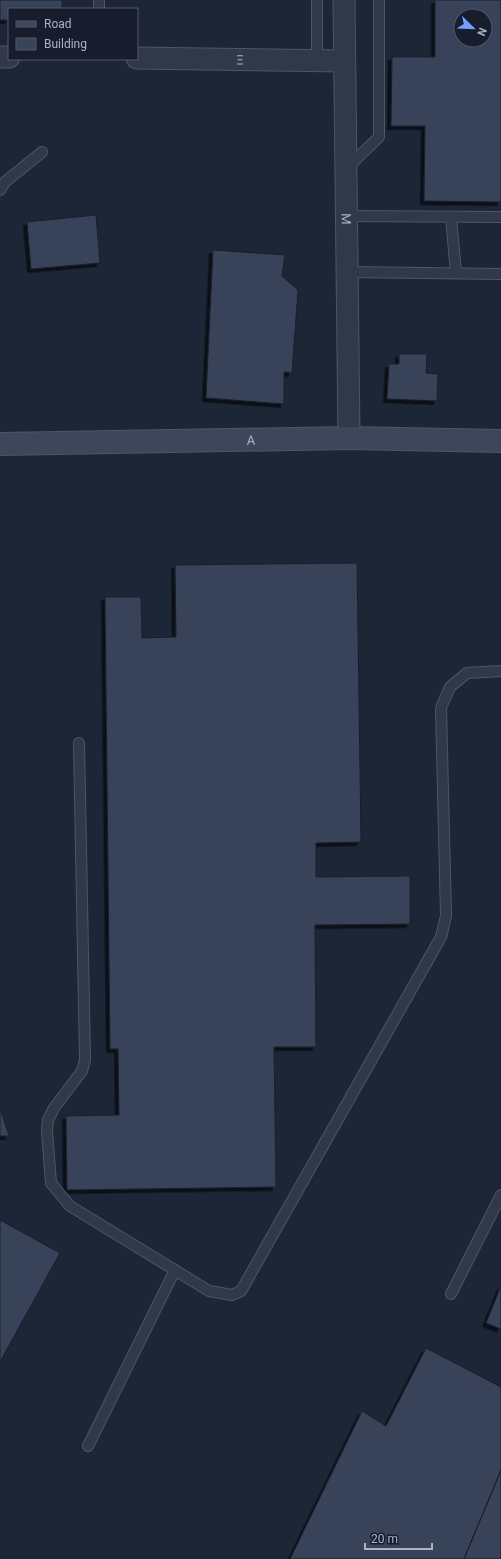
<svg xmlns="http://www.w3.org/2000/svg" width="501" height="1559" font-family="Roboto,sans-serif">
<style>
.building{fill:#394358;stroke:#191f2e;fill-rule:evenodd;filter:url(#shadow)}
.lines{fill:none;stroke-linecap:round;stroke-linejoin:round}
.lane-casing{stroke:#4e5566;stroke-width:12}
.street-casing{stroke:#4e5566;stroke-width:23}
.secondary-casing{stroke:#4e5566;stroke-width:24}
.lane{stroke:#313848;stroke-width:10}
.street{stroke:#313848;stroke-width:21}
.secondary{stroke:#3e465b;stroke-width:22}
.labels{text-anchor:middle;stroke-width:4;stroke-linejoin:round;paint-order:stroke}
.street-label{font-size:13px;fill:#aab2c5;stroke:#171d2c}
</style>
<defs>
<filter id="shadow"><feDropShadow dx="-3.5" dy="3.5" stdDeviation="0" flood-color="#0009"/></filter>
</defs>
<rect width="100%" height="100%" fill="#1d2637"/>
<path class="building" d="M0,0H62V9H9V20H0Z
M435,0H501V202L424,201L425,126H391L392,57H435ZM461,16H485V40H461Z
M96,215L100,263L31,269L27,222Z
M213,250L285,255L282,276L298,290L292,373L284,372V404L206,398Z
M399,354H427L426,373L438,374L437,401L387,399L389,364H399Z
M357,563L361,842L316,843V877L410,876V924L315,925L316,1047H274L276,1187L67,1190L66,1116L119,1115L118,1049H110L105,597H141L142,638L176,637L175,565Z
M0,1108L9,1136H0Z
M0,1220L60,1253L0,1362Z
M501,1286V1329L486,1323Z
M426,1348L501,1387V1470L464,1559H290L362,1411L386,1426Z
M501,1470V1559H464Z"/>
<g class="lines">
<g class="lane-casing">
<path id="lane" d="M317,0V61
M99,9V0
M347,168L379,137V0
M0,190L5,182L42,152
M346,216L501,217
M451,217L456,273
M347,272L501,274
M79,743L85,1060L82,1071L54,1108L48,1120L47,1131L51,1183L70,1206L209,1291L232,1295L241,1291L441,937L446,916L441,708L450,687L467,673L501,671
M451,1294L501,1195
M88,1446L175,1270"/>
</g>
<g class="street-casing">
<g id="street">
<path id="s1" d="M344,0L349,438"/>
<path d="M0,57H9"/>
<path id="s2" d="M137,58L344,61"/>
</g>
</g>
<g class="secondary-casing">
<g id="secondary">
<path id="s3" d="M0,444L349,438L501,441"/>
</g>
</g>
<use href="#lane" class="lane"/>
<use href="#street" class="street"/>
<use href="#secondary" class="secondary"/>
</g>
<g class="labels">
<g class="street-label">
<text dy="5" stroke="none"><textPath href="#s2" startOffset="103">Ξ</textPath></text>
<text dy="5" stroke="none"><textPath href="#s1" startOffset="219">Μ</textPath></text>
<text dy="5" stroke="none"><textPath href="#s3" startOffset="251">Α</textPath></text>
</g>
</g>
<rect x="8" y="8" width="130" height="52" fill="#171d2c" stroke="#525969"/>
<rect x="16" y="21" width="20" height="6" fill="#3e465b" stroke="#525969"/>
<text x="44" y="28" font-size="12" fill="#aab2c5">Road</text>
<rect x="16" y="38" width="20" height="12" fill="#394358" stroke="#525969"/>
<text x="44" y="48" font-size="12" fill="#aab2c5">Building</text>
<g transform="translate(473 28) rotate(113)"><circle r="19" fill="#171d2c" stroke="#525969"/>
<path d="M0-3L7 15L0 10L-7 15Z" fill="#759cff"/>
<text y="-6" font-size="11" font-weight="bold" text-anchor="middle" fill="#aab2c5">N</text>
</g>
<path d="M365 1543v6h67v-6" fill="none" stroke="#aab2c5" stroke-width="2"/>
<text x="371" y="1543" font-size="12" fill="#aab2c5" stroke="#171d2c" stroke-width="3" paint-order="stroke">20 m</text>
</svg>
